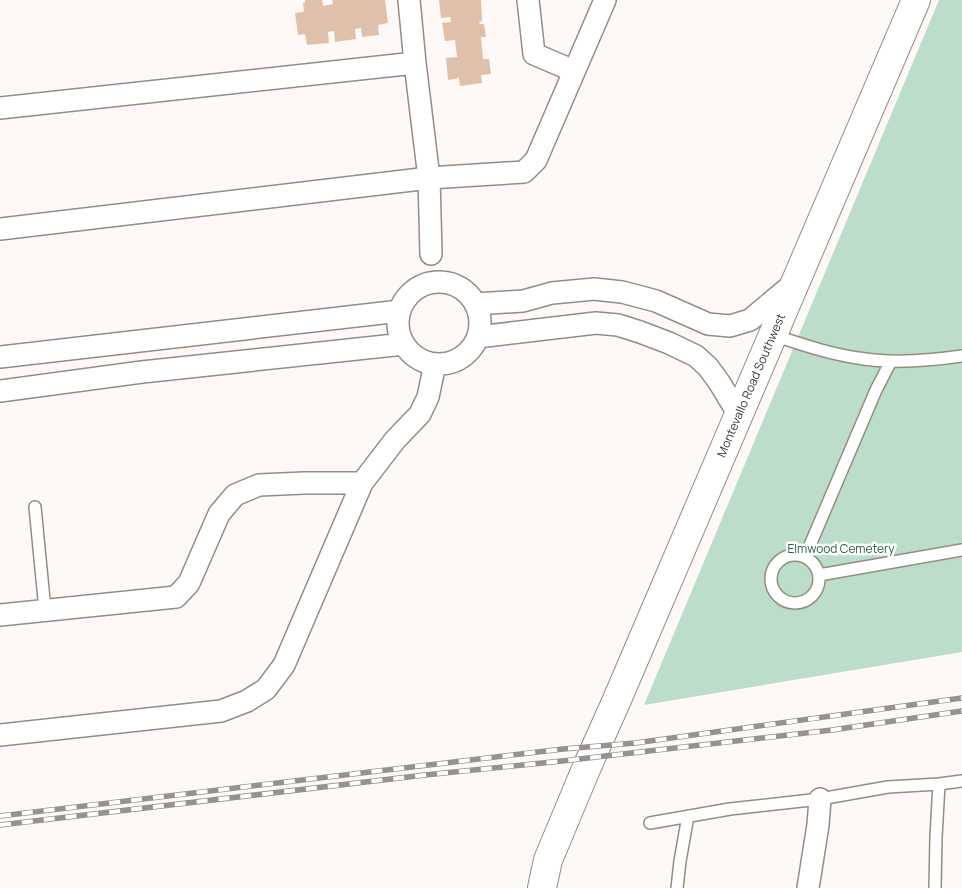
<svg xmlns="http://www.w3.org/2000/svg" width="962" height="888" font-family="Manrope,sans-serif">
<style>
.green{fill:#bcddc9}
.building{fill:#dfc0aa}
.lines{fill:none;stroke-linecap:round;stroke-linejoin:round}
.service-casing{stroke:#958c84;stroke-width:14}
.minor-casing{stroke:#958c84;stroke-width:24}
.secondary-casing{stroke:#958c84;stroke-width:30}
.service{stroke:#fff;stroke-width:11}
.minor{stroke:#fff;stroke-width:21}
.secondary{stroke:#fff;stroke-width:28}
.rail-casing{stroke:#96928f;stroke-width:5.5}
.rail{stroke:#fff;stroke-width:4;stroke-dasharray:11;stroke-linecap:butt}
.labels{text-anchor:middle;stroke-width:5;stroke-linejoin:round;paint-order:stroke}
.street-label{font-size:12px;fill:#3a3633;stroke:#fff}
.park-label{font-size:12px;fill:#296144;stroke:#fff}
</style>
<rect width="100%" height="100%" fill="#fef9f6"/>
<path class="green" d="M939,0H962V652L644,705Z"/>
<path class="building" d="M305,0H322L323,6L333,4L332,0H385L388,23L378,25L379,35L362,37L361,28L355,29L356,39L335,42L334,31L328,32L329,43L307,45L305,34L298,35L295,13L304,12L303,3H305Z
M439,0H481L482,21L479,22L480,24H484L486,37H481L483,59H489L491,74L481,75L482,83L460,86L459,78L448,80L446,58L457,57L455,40L445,41L442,23L451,22L450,17L441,18Z"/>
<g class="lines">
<g class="service-casing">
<path id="service" d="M773,335C801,344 829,354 858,358C892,364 928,361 962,356
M35,507L45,610
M771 579a24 24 0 1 1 48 0a24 24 0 1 1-48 0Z
M805,557L876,390L891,361
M819,575L962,550
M650,823L730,809L820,799L888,787L939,784L962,781
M677,888L680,861L688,816
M935,888L936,837L939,784"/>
</g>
<g class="minor-casing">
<path id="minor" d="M528,0L534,54L574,71
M0,108L415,63L409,0
M0,229L429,178L415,63
M431,254L429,178L524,172L536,160L605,0
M398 323a41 41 0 1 1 82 0a41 41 0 1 1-82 0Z
M475,304L523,301L552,293L594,289L622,292L656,301L708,324L730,326L750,320L793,284
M478,337L596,323L618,325L640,332L669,343L696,356L708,367L719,382L739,415
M0,357L400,311
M0,391L142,372L404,344
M0,615L176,597L189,583L219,514L235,495L259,485L304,483H362
M0,735L221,711L247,701L266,689L284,665L362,483L395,440L420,414L428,397L435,364
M808,888L818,825L820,799"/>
</g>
<g class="secondary-casing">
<g id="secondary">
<path id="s1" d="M542,888L548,860L586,769L616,702L916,0"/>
</g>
</g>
<use href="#service" class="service"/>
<use href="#minor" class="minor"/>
<use href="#secondary" class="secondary"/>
<g class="rail-casing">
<path id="rail" d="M0,816L563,749L635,743L962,698
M0,825L425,775L562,761L832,730L962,711"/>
</g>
<use href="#rail" class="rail"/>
</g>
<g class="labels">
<g class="street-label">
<text dy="4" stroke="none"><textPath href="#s1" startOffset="545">Montevallo Road Southwest</textPath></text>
</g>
<g class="park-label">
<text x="841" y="553">Elmwood Cemetery</text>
</g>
</g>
</svg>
